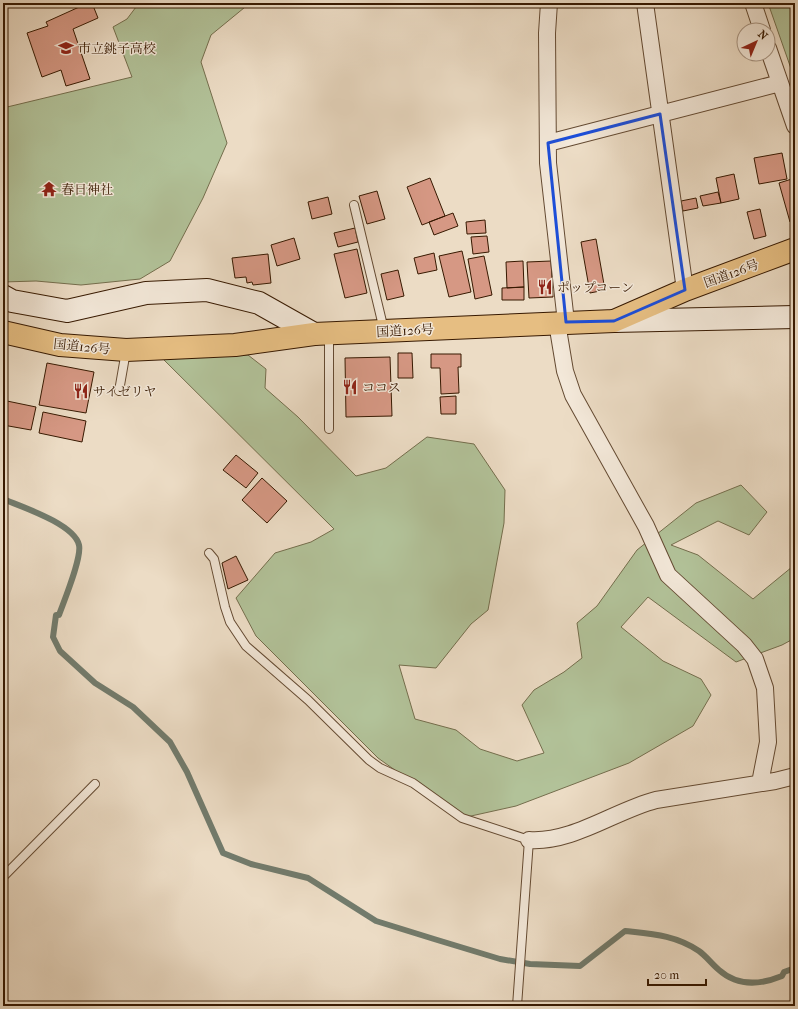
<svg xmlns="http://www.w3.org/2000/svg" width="798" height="1009" font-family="'IM FELL French Canon','Noto Serif JP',serif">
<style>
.green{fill:#b2c299;stroke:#746e4d}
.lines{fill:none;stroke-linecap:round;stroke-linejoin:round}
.stream{stroke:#727b6c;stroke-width:6}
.building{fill:#d69884;stroke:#371901}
.lane-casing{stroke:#644a32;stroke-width:10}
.street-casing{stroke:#644a32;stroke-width:18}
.secondary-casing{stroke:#371901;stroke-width:24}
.highway-casing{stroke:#371901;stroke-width:24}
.lane{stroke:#f3e8d9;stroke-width:8}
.street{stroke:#f3e8d9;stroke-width:16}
.secondary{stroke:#f3e8d9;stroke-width:22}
.highway{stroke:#e6be82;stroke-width:22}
.marked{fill:none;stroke:#1d4ed8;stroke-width:3;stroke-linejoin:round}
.labels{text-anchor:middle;stroke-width:3;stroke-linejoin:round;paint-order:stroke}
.poi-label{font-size:13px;fill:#371901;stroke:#f3e8d9;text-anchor:start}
.street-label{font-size:13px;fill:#371901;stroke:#f3e8d9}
</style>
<rect width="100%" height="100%" fill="#ecdcc5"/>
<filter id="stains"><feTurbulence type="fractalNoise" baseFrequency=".005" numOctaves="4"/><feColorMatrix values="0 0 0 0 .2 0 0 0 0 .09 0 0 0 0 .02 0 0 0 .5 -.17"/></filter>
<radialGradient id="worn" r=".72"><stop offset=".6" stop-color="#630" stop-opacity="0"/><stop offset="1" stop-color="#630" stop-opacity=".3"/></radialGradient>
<path class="green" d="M139,3H250L211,35L201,62L227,143L203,198L170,261L140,279L81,285L36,281L3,282V108L132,77L113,27L127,19Z
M768,3H795V80Z
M248,355L266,369L265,388L298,417L356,476L386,468L427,437L474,444L505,490L504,523L488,610L471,624L436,668L399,665L415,719L456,730L480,749L517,761L544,753L522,705L534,690L564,672L582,658L577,623L597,606L637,550L696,503L741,485L767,512L749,535L718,521L671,545L698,555L753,599L792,567L795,570V638L782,645L736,662L648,597L621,627L663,661L701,679L711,695L693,726L629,763L516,806L462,818L378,758L256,636L236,598L275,553L311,542L334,529L160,356Z"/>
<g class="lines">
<path class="stream" d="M3,499C22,507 74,524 79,545C82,558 64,601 59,615H56L53,637L60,651L95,683L133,707L170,742L187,772L223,853L251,864L308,878L376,921L434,939L500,959L530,964L580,966L625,931C652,934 675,935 699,951C706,956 712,964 719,970C738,987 760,985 782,976L784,972L795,968"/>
</g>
<path class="building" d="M88,3H92L98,18L73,29L90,79L66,86L61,70L42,77L27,33L48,26L46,22Z
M782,153L787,179L759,184L754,158Z
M734,174L739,199L721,203L716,178Z
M430,178L445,216L422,225L407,187Z
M795,178V221L790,222L779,183Z
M377,191L385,219L367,224L359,196Z
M718,192L721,203L703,206L700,196Z
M328,197L332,214L312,219L308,202Z
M696,198L698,208L683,211L681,201Z
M760,209L766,236L754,239L747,212Z
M453,213L458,226L434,235L429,222Z
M485,220L486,233L467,234L466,222Z
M355,228L358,242L338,247L334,233Z
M487,236L489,252L473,254L471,237Z
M294,238L300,259L277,266L271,245Z
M596,239L605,290L590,293L581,242Z
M357,249L367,293L345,298L334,254Z
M462,251L471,292L449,297L439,256Z
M434,253L437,270L418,274L414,258Z
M268,254L271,283L253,285L252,282L247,283L246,277L235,278L232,258Z
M484,256L492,295L475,299L468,259Z
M523,261L524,287L507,288L506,262Z
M551,261L553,297L529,298L527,262Z
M398,270L404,296L387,300L381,274Z
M524,287V300H502V288Z
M398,353H412L413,378H398Z
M431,354H461V367H458L459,393L441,394L440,368H431Z
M390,357L392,416L346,417L345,358Z
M47,363L94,372L86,413L39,405Z
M456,396V414H441L440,397Z
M7,401L36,407L31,430L3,425Z
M43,412L86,421L82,442L39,433Z
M236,455L258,473L246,488L223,470Z
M262,478L287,501L267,523L242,500Z
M236,556L248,580L228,589L222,563Z"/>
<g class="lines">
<g class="lane-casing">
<path id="lane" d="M354,205L384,330
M119,391L126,351
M329,429V334
M209,553L214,559L225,607L230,622L246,646L308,700L369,760L380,768L413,783L462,818L529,840L517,1006
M3,877L95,784"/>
</g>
<g class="street-casing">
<path id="street" d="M549,3L547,33L548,163L566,322
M645,3L685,290
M753,3L762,30
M768,48L795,126
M548,143L780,83
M557,323L565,371L573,395L646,526L668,575L744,645L755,659L765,688L768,742L760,783
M529,840C573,843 614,811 656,800L775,781L795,776"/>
</g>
<g class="secondary-casing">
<path id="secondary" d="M3,296L12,301L67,311L146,293L207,290L259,303L314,334
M614,321L795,317"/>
</g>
<g class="highway-casing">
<path id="highway" d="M3,332L60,345L126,350L235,345L314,334L614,321L685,290L795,249"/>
</g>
<use href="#lane" class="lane"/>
<use href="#street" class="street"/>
<use href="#secondary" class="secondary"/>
<use href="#highway" class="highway"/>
</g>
<path class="marked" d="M660,114L685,290L614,321L566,322L548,143Z"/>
<defs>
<g id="school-bare" transform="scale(1.2)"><path d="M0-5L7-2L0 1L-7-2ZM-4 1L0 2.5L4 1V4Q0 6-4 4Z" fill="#8f2418" stroke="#f3e8d9" stroke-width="2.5" paint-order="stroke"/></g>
<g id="temple-bare" transform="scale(1.2)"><path d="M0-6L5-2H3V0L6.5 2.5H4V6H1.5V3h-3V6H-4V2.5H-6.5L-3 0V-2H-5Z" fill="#8f2418" stroke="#f3e8d9" stroke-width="2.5" paint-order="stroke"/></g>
<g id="restaurant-bare" transform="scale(1.2)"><path d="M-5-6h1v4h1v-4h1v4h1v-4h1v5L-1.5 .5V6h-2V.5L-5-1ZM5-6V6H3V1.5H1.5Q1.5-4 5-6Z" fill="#8f2418" stroke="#f3e8d9" stroke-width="2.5" paint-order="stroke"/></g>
</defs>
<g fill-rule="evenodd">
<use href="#school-bare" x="66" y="48"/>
<use href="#temple-bare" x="49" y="189"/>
<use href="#restaurant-bare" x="545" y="287"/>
<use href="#restaurant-bare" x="350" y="387"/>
<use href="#restaurant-bare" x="81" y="391"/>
</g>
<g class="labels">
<g class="poi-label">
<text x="78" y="53">市立銚子高校</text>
<text x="61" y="194">春日神社</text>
<text x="557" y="292">ポップコーン</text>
<text x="362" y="392">ココス</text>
<text x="93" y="396">サイゼリヤ</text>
</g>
<g class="street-label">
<text transform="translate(731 273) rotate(-20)" y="5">国道126号</text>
<text transform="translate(405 330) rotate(-3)" y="5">国道126号</text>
<text transform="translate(82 346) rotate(6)" y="5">国道126号</text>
</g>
</g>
<rect width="798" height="1009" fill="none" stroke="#ecdcc5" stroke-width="16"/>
<rect x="4" y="4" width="790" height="1001" fill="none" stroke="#371901" stroke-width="2"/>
<rect x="8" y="8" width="782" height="993" fill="none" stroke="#371901"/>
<g transform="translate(756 42) rotate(44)"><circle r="19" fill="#f3e8d9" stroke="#a89583"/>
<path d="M0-3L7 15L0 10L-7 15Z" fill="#8f2418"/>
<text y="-6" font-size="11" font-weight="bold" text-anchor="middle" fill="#371901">N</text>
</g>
<path d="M648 979v6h58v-6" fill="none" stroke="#371901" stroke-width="2"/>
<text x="654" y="979" font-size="12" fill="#371901" stroke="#f3e8d9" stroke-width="3" paint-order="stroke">20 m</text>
<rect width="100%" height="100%" filter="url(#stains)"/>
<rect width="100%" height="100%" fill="url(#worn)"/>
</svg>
